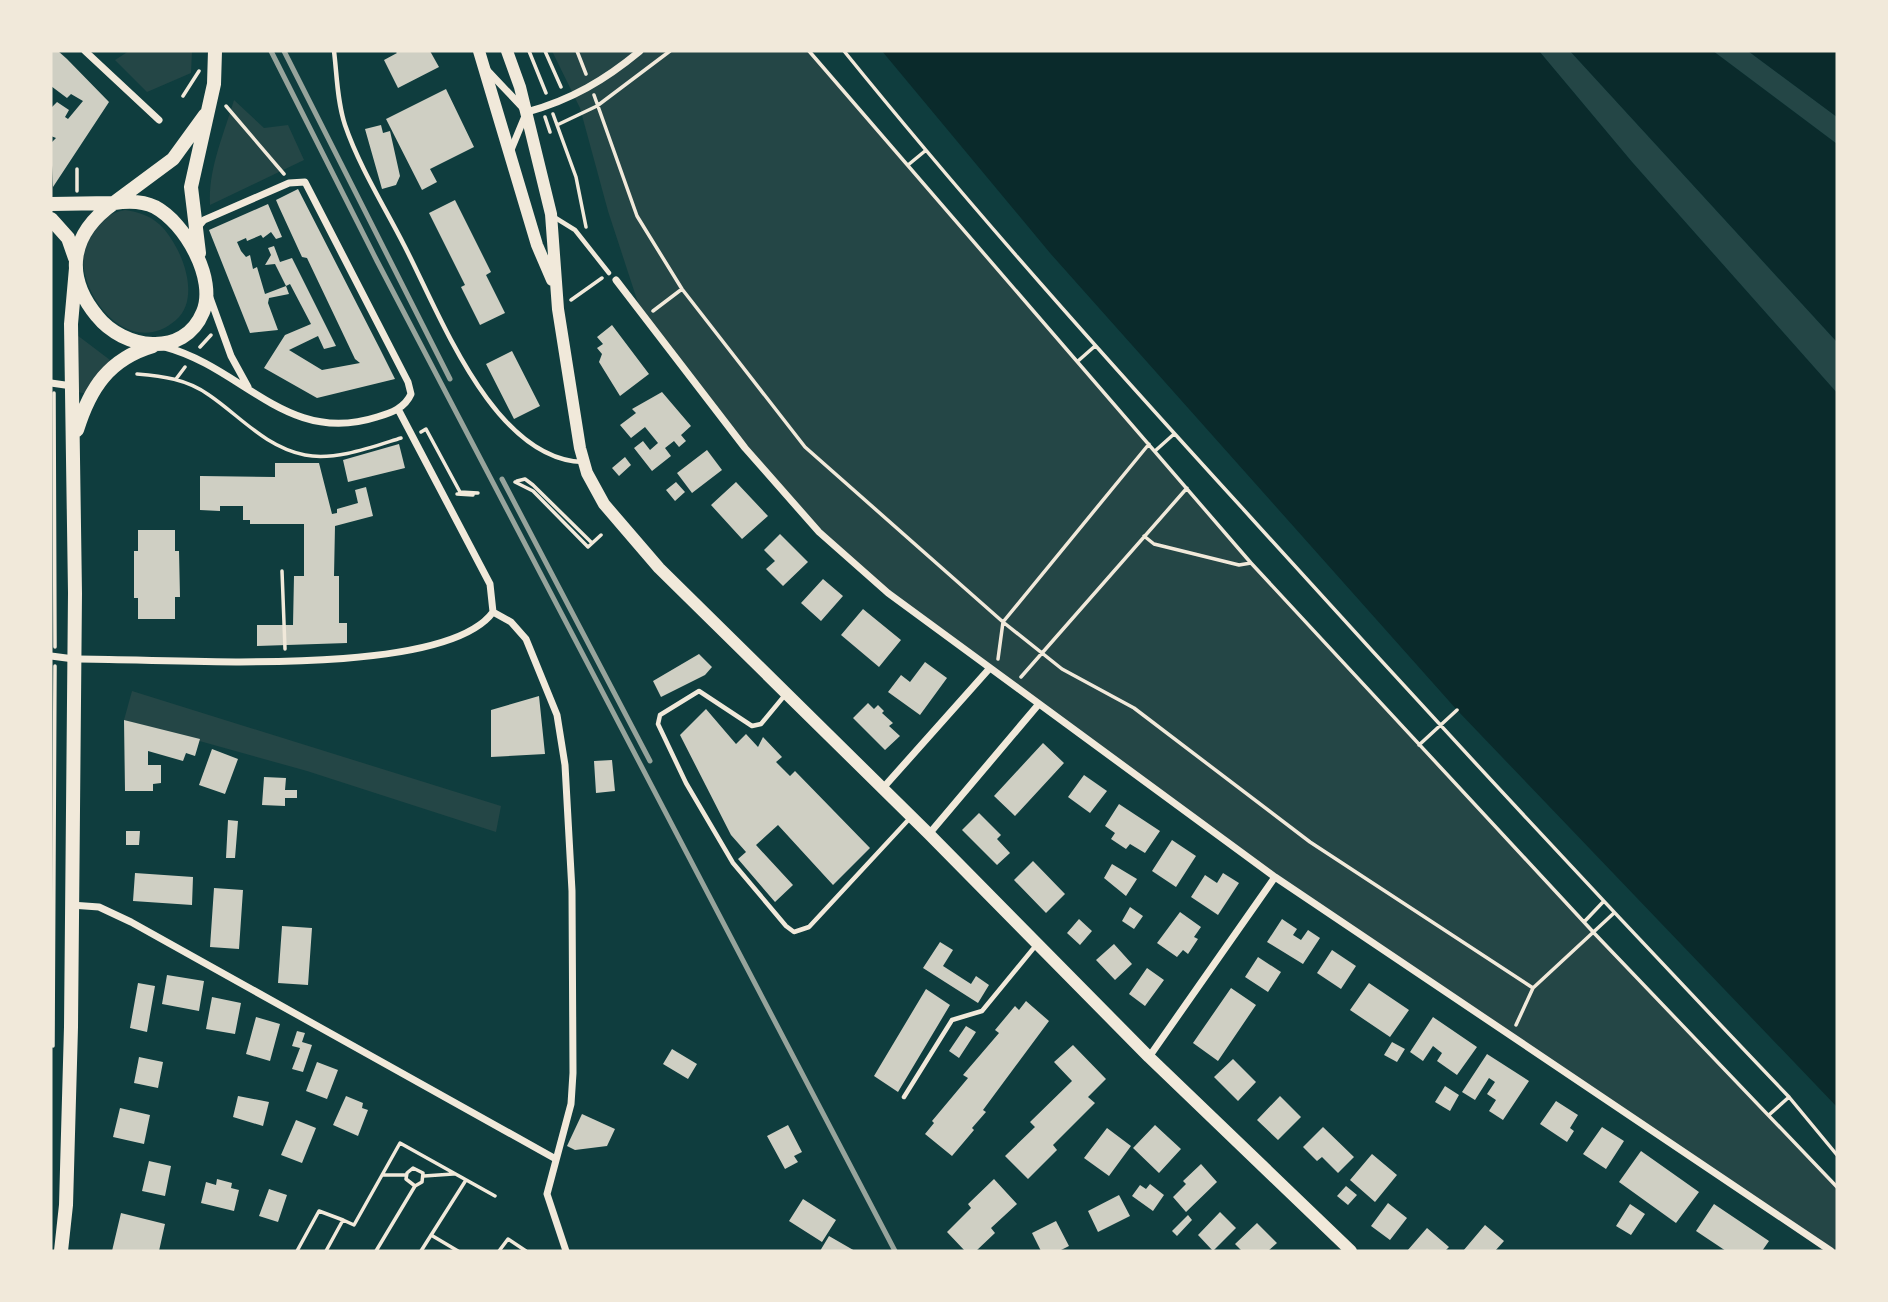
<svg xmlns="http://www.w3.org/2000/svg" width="1888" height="1302" font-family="Arial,sans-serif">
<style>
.green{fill:#244646}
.water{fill:#0a2a2b}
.building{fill:#cfcfc3}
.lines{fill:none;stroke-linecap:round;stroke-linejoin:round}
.path{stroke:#f1e9da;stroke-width:3.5}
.service{stroke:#f1e9da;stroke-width:4.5}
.minor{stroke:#f1e9da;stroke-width:7}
.secondary{stroke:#f1e9da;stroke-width:12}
.primary{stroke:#f1e9da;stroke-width:14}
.rail{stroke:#97a49c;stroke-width:5}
</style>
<rect width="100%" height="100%" fill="#0f3d3e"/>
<path class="green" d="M129,51H192L191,73L147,92L115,60Z
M552,51H809L1251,563L1595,934L1837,1187V1251H1830L1275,877L888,593L819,532L745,448L643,318L608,211L580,108Z
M1539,51H1570L1837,342V393L1632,162Z
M1713,51H1748L1837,117V144Z
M234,100L264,128L288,125L304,160L210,205C208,169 224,134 234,100Z
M125,210C138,212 149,215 159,224C180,243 203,297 176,320C112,376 33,229 125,210Z
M77,335L110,360L87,394L78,392Z
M132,691L501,806L496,832L307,771L124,720Z"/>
<path class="water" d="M882,51H1539L1632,162L1837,393V1107L1457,710L1050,253Z
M1570,51H1713L1837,144V342Z
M1748,51H1837V117Z"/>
<path class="building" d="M51,51H58L67,59L109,102L53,187L51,143L56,138L51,136V108L57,102L69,110L65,117L68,119L83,101L71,94L67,98L51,86Z
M395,51H430L439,67L398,88L384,60L397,53Z
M446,89L474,147L430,169L437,182L422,190L386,119Z
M381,125L383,133L390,131L400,176L396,185L382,189L365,129Z
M298,189L379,347L395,379L317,398L264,368L285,335L311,324L290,284L286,286L289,294L269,298L268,303L278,330L250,333L209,230L268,204L282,237L276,239L271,232L263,238L261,235L247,241L246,238L237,242L241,251L246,257L250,255L253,269L257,267L265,294L286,286L275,264L265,265L271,255L268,248L274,246L280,262L292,258L336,346L324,349L318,336L289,350L322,370L360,363L355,359L307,258L302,257L279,207L276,200Z
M455,200L491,272L486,275L505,313L480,325L461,287L465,285L429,213Z
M612,325L649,374L620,396L599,362L602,354L597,348L603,344L597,337Z
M512,351L540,406L514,419L486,364Z
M662,392L691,426L681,435L686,441L679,447L674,441L665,448L671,456L652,471L634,448L643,441L650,450L658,443L645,427L631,438L620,425L636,413L632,409Z
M399,444L405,468L348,482L343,460Z
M707,450L722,470L692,493L677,473Z
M625,457L631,465L619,476L612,468Z
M275,463H319L332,514L337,513V509L358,503L355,490L366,487L373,516L335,526L334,576H339V623H347V643L257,646V625H293L294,576H304V524H250V520H243V506H220V511L200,510V476L275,477Z
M676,482L685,492L675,501L666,490Z
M736,482L768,516L742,539L711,505Z
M138,530H175V551H179L180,597H175V619H138V598H134V551H138Z
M780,534L808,562L783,586L766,569L775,561L764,550Z
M823,579L843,596L821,621L801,603Z
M863,609L901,640L879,667L841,635Z
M699,654L712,667L705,675L661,697L653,681Z
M925,662L947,678L920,715L888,692L901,675L910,682Z
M539,696L545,754L491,757V710Z
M868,703L874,709L878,705L884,711L882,713L893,723L889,726L900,736L885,750L853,718Z
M706,709L736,744L746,734L758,747L763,737L782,757L776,762L790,776L795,771L870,848L833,885L778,825L756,845L793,885L775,902L738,859L746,852L731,835L680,735Z
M124,720L200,739L195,756L186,753L183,761L148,751V765H161V783L153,784V791H125Z
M1043,743L1064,763L1015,816L994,796Z
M212,749L238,759L225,794L199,785Z
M612,760L615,791L596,793L594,761Z
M1084,775L1107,791L1090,813L1068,797Z
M264,777L286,778L285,790H297V798H285V806L262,805Z
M1119,804L1160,831L1145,853L1130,844L1126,849L1111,839L1115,833L1105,826Z
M979,813L1001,835L997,839L1010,853L997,865L962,830Z
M228,820L238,821L235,858H226Z
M126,831H140L139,845H126Z
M1172,840L1196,856L1176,887L1152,871Z
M1033,861L1065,894L1046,913L1014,880Z
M1112,864L1137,879L1126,896L1104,878Z
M135,873L193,877L192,905L133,901Z
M1223,873L1239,883L1218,915L1191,897L1205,875L1217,883Z
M214,888L243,890L239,949L210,947Z
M1130,907L1143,916L1134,929L1122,921Z
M1180,912L1201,927L1194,937L1198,939L1188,954L1183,950L1177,957L1157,943Z
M1079,919L1092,931L1080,945L1067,933Z
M1282,919L1297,929L1293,935L1301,940L1308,930L1320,938L1303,964L1267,942Z
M282,926L312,928L308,985L278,983Z
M940,942L953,950L943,966L971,984L976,976L989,985L978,1003L923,968Z
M1114,944L1132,964L1115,980L1096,960Z
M1332,950L1356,966L1341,989L1317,973Z
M1258,957L1281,972L1268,992L1245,977Z
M1147,968L1164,980L1145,1006L1129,994Z
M167,975L204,981L199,1011L162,1004Z
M138,983L155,986L147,1032L130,1028Z
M1369,983L1409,1010L1390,1037L1350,1010Z
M1231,988L1256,1005L1218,1061L1193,1043Z
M926,989L950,1005L898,1092L874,1076Z
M212,997L241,1003L235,1034L206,1029Z
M1026,1001L1049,1021L983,1110L986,1112L972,1128L974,1130L952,1156L925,1134L934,1123L932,1121L968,1078L963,1075L999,1033L995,1030L1015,1006L1019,1010Z
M256,1017L280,1024L270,1061L246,1054Z
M1433,1017L1477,1047L1457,1075L1437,1061L1442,1053L1433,1046L1423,1061L1410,1052Z
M966,1026L976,1032L959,1058L949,1051Z
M297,1031L305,1033L302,1042L312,1045L303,1072L292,1069L300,1048L292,1046Z
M1392,1042L1405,1049L1397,1062L1384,1055Z
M1073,1045L1106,1079L1088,1097L1095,1103L1053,1145L1057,1150L1028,1179L1005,1156L1035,1127L1030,1122L1072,1081L1054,1062Z
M672,1049L697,1064L688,1079L663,1064Z
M1487,1054L1529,1081L1503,1120L1489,1111L1496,1100L1487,1094L1495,1082L1489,1078L1475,1100L1462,1092Z
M139,1057L163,1062L158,1088L134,1083Z
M1233,1059L1256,1082L1238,1101L1214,1077Z
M317,1062L338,1070L327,1099L306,1091Z
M1445,1086L1459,1095L1450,1111L1435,1102Z
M238,1096L269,1102L263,1126L233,1117Z
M346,1096L363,1103L362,1108L368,1110L358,1136L333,1125Z
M1280,1096L1301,1117L1278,1140L1257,1120Z
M1556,1101L1578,1115L1570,1128L1574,1131L1567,1142L1540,1124Z
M120,1108L150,1115L144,1144L113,1137Z
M582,1114L615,1129L607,1146L575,1150L567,1146Z
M296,1120L316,1128L302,1163L281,1155Z
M788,1125L802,1152L794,1156L798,1162L785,1169L767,1136Z
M1155,1125L1181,1149L1159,1173L1133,1148Z
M1323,1127L1354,1157L1338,1173L1322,1157L1317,1161L1303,1147Z
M1602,1127L1624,1141L1606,1169L1583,1154Z
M1107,1128L1131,1146L1109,1176L1084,1158Z
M1641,1151L1699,1192L1676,1223L1619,1182Z
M1372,1154L1397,1175L1375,1202L1350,1180Z
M149,1161L171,1166L165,1196L142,1191Z
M1201,1164L1217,1182L1186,1212L1173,1197L1186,1184L1183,1181Z
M217,1179L232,1183L231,1188L239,1190L234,1211L201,1203L206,1182L216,1185Z
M994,1179L1017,1204L991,1228L995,1233L976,1251H965L947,1232L971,1208L968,1204Z
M1150,1184L1164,1195L1153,1211L1132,1196L1140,1185L1146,1189Z
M1346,1186L1357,1195L1348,1205L1337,1196Z
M269,1189L287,1195L278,1222L259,1216Z
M1119,1195L1130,1216L1098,1232L1088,1211Z
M803,1199L836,1220L822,1242L789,1221Z
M1388,1203L1407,1218L1390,1240L1371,1226Z
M1630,1204L1645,1214L1631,1235L1616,1226Z
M1714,1204L1769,1241L1762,1251H1726L1696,1231Z
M1220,1212L1236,1228L1213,1251L1198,1235Z
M121,1213L165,1224L159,1251H112Z
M1188,1215L1192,1220L1177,1236L1172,1231Z
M1056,1221L1069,1246L1059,1251H1041L1032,1233Z
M1257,1223L1277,1243L1268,1251H1242L1235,1244Z
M1485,1225L1504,1241L1495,1251H1463Z
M1427,1228L1449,1247L1445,1251H1407Z
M829,1236L855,1251H820Z"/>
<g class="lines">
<path class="path" d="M529,51L546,93
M545,51L561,87
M577,51L586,74
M809,51L1251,563L1595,934L1837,1187
M844,51C972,209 1107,360 1244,510C1423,708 1605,904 1789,1097L1837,1155
M594,95L637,216L682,289L805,447L1003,622L1062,669L1134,708L1310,842L1533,988
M183,96L199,71
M226,106L284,174
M553,114L576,177L586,227
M545,117L550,132
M557,125L597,106L670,51
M908,165L925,151
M77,191V169
M571,300L602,278
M653,311L682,289
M200,347L211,335
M1078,361L1095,346
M137,374C162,376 187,379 209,395C240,416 265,447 305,455C335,461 372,447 401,438
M176,379L185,367
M54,393L55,647
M421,432L426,429L460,492L478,493
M1155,451L1174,434
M517,481L525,479L533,485L592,543
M515,482L533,491L588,547L601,535
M457,494L473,495
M1144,536L1154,544L1239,565L1251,563
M282,571L285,649
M998,659L1003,622L1149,444
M1021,677L1187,488
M1419,745L1457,710
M1584,922L1603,902
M1516,1025L1533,988L1614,913
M53,1046L55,666
M1770,1114L1789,1097
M382,1175H406
M424,1176L453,1174
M431,1235L458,1251
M297,1251L319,1211L343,1220
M326,1251L343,1220L354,1225L400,1143L495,1196
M376,1251L415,1186L422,1182L423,1173L413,1168L407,1173L406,1179L415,1186
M421,1251L466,1180
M499,1251L508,1239L526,1251"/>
<path class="service" d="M334,51C337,75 337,101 345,125C359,166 384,206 404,245C439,312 493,460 583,462
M554,217L575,230L609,273
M785,695L761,724L752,726L699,691L660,715L658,724L686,783L733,863L786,926L794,932L809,927L911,817
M904,1097L952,1020L982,1011L1037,944"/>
<path class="minor" d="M85,51L159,120
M486,69L524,109
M527,112C571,100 605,80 640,51
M511,150L525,116
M616,280L745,448L819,532L888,593L1275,877L1831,1251
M209,295L231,356L248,387
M165,347C244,368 287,446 377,417C391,413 405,408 411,394L408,382L305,182L289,183L204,220L198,227
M51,383L72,386
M398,409L490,584L493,612
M493,612L511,622L526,639L557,715L565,765L572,891L573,1073L571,1104L547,1194L566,1251
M51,656L74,659C160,658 443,681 493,612
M883,788L989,669
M929,834L1038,705
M71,905L99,907L131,922L554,1158
M1149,1057L1275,877"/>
<path class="secondary" d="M479,51L537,245L552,280
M507,51L520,87L551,214L558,309L580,448L587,473L604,504L659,568L929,834L1149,1057L1351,1251"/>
<path class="primary" d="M115,202L173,159L205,115
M114,203C127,201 143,201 155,207C185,223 217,279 203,312C184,359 123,349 97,316C63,275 71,233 114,203Z
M51,204L112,203
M51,219L68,238L75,258
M199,253L191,187L214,84L215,51
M77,430C90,388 109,359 153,346
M61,1251L66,1205L71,1027L75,593L71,324L76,268"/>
<path class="rail" d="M271,51L377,261L895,1251
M284,51L450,379
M502,479L650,761"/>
</g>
<rect width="1888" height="1302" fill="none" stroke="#f1e9da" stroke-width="105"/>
</svg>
